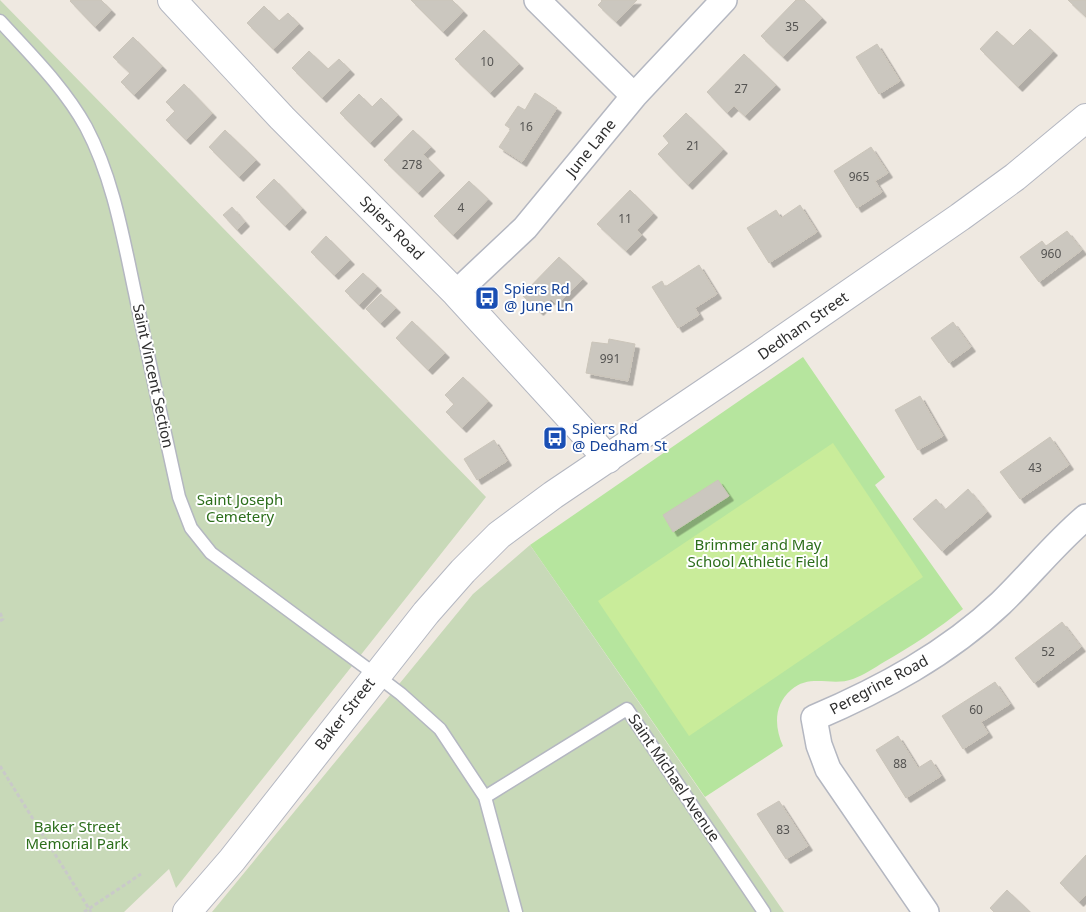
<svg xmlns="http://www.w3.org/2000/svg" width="1086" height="912" font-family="'Noto Sans',sans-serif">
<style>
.green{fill:#b6e59e}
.cemetery{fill:#c8d9b8}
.pitch{fill:#c9ec9a}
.building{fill:#cbc7bf;stroke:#cbc5ba;filter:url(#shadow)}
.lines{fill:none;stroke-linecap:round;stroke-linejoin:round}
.service-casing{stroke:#b4b7c1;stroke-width:15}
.minor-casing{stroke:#b4b7c1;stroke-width:28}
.tertiary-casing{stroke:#b4b7c1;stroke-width:30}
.path{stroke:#c9c9c9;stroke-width:3;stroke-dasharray:4 2.5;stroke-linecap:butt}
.service{stroke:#fff;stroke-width:12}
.minor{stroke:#fff;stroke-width:25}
.tertiary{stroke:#fff;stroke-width:28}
.labels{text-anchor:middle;stroke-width:4;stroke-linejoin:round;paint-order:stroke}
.number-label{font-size:12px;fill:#555452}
.street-label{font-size:15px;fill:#2e2e2e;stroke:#fff}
.transit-label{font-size:15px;fill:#164399;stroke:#fff;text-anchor:start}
.park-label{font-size:15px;fill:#2c6e1b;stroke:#fff}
</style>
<defs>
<filter id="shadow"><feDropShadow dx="4.5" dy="4.5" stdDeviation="0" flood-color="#0004"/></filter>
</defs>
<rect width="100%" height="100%" fill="#efe9e1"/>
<path class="green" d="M803,357L885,477L875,485L963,609C938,629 912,646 884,662C874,668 864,675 853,679C832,687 810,673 791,690C774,705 774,726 783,746L705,797L530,545Z"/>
<path class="cemetery" d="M0,0L486,497L176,888L169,869L124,912H0Z
M530,545L784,912H212L473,594Z"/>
<path class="pitch" d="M833,443L923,577L689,736L598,601Z"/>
<path class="building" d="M71,0H101L111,10L95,27L70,1Z
M411,0H452L463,11L443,32Z
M601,0H637L616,22L598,5L602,1Z
M796,0H804L822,18L783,57L761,36Z
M1068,0H1086V17Z
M264,6L279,21L288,13L299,24L273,49L247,23Z
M1030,29L1053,51L1018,87L980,49L997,31L1013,46Z
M484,30L519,64L490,93L455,59Z
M133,37L162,66L134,95L121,82L130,73L113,57Z
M877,44L900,81L879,94L856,57Z
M309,51L328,69L339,59L350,70L322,98L292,68Z
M744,54L776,85L745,116L734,106L727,113L707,92Z
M184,84L212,113L186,140L166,120L175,111L166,102Z
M535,93L557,108L522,162L499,147L511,129L505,125L518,106L525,110Z
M359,94L372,107L381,98L398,115L370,143L340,113Z
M686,113L723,149L688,185L658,154L669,143L663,136Z
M225,130L256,160L239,177L209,147Z
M413,130L431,147L423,154L440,171L418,193L384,160Z
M871,147L888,173L875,181L882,192L857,208L834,171Z
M274,179L302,208L285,226L256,197Z
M469,181L488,199L453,235L434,216Z
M630,190L653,213L637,230L642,235L626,251L597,224Z
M800,205L817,232L769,263L747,228L776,210L781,218Z
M232,207L245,222L237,230L223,215Z
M1067,231L1082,250L1039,282L1020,257L1042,241L1046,246Z
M326,236L350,260L334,275L311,252Z
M559,257L583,279L557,305L551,299L539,311L522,295Z
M699,265L717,294L695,308L699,315L678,328L652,287L662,281L665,287Z
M363,273L377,286L359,305L345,291Z
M381,294L396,308L380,323L366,309Z
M412,321L445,353L428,370L396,338Z
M953,322L971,347L949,363L931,338Z
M609,339L635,344L628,381L586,373L592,342L608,344Z
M463,377L488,401L462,428L446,412L454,404L445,395Z
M920,396L943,436L918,450L895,410Z
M1050,437L1069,465L1020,499L1000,472Z
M494,440L507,461L477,480L464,459Z
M718,480L729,496L673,532L663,515Z
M968,489L987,512L942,551L913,519L936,499L945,510Z
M1062,622L1081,647L1034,683L1015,658Z
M995,682L1010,704L981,722L988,733L963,749L942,716Z
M898,736L918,768L931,760L941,776L906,798L876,750Z
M779,801L808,846L786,859L757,814Z
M1086,855V895L1079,902L1060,883Z
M1007,890L1030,912H994L990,908Z"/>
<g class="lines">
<g class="service-casing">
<path id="service" d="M0,21C30,54 64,87 86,127C113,178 123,237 135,293C149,361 164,429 179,497L191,528L211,553L376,675L401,694L440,729L485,797L516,912
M485,797L627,709L764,912"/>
</g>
<g class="minor-casing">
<path id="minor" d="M537,0L634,96
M456,293L525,228L634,96L724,0
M926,912L828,769L819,745L814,718C882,689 947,654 1001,603C1030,575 1055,543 1086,517"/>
</g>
<g class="tertiary-casing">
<path id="tertiary" d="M172,0L282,118L456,293L608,459
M187,912L232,860L426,613L463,571L499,535L553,495L756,358L960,217L1015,177L1086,118"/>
</g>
<path class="path" d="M0,613L3,619L0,621
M0,766L91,912
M84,912L141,874"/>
<use href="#service" class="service"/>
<use href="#minor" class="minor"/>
<use href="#tertiary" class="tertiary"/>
</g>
<defs>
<g id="bus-square" transform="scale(1.25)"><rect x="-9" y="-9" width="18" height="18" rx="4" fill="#1a4fb4" stroke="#fff"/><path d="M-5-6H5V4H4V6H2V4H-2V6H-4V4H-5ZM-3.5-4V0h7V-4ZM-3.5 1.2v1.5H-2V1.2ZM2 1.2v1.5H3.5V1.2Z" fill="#fff"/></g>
</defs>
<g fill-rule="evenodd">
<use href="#bus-square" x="487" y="298"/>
<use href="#bus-square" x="555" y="438"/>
</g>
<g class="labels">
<g class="number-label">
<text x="792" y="31">35</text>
<text x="487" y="66">10</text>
<text x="741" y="93">27</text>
<text x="526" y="131">16</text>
<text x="693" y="150">21</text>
<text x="412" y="169">278</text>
<text x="859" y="181">965</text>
<text x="461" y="212">4</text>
<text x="625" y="223">11</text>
<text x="1051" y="258">960</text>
<text x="610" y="363">991</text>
<text x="1035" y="472">43</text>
<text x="1048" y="656">52</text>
<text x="976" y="714">60</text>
<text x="900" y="768">88</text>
<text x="783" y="834">83</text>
</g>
<g class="street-label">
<text transform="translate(591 148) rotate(-51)" y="5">June Lane</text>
<text transform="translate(392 228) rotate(45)" y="5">Spiers Road</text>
<text transform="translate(803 326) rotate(-35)" y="5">Dedham Street</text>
<text transform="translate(153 376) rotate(78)" y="5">Saint Vincent Section</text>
<text transform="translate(879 685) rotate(-28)" y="5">Peregrine Road</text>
<text transform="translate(345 714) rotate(-52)" y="5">Baker Street</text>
<text transform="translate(674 778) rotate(56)" y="5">Saint Michael Avenue</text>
</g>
<g class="transit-label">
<text x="504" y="294">Spiers Rd<tspan x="504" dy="17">@ June Ln</tspan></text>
<text x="572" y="434">Spiers Rd<tspan x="572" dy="17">@ Dedham St</tspan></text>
</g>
<g class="park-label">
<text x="240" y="505">Saint Joseph<tspan x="240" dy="17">Cemetery</tspan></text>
<text x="758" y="550">Brimmer and May<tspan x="758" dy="17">School Athletic Field</tspan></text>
<text x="77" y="832">Baker Street<tspan x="77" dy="17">Memorial Park</tspan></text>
</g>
</g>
</svg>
